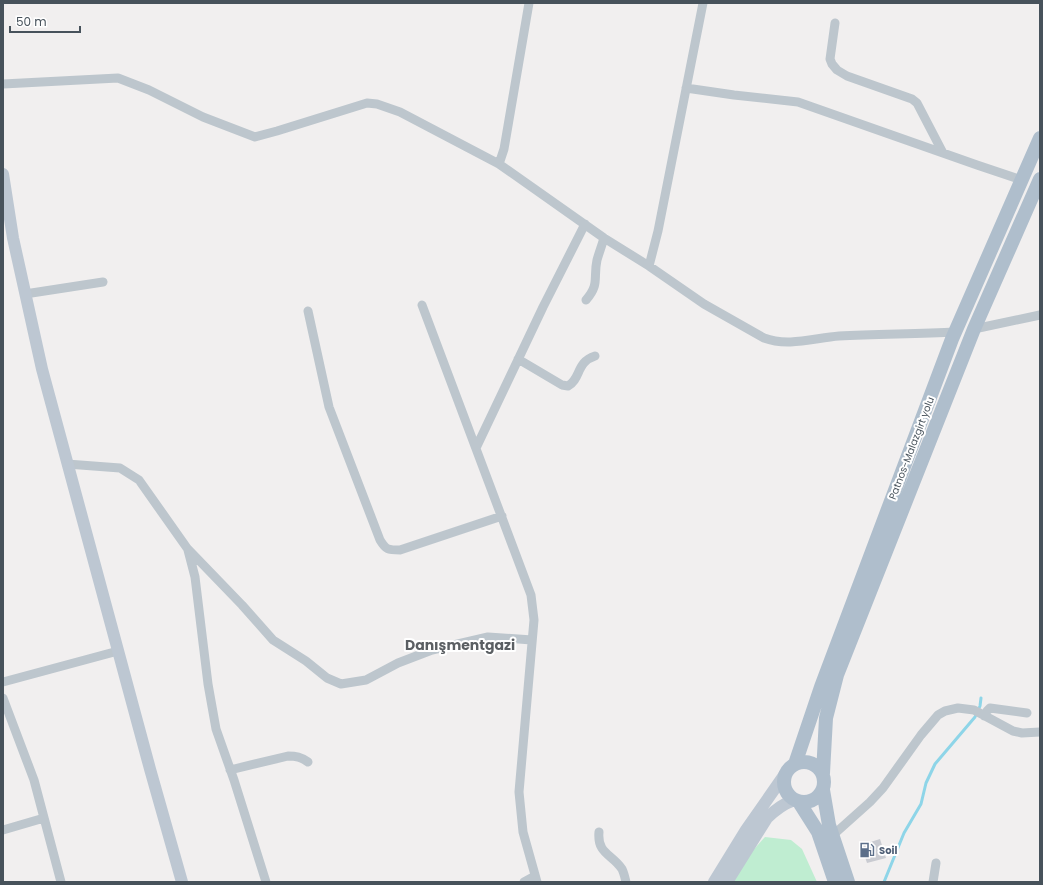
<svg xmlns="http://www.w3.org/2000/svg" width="1043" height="885" font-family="Poppins,sans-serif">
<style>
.green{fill:#bfedd1}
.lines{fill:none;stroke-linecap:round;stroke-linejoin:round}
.stream{stroke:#8ed5e8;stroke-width:3}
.building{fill:#c9cbd1}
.street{stroke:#bdc6cd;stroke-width:9}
.secondary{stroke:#bdc7d2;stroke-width:12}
.primary{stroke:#afbecc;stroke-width:14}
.labels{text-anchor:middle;stroke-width:4;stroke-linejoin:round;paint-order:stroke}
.street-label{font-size:10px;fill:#47525b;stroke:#fff}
.service-label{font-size:10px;font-weight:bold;fill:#4e5e75;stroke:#fff;text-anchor:start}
.district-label{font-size:14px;font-weight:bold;fill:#5b5f63;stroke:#fff}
</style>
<rect width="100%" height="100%" fill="#f1efef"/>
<path class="green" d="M765,837L791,840L802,849L817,882H733L748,856Z"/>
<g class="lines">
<path class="stream" d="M884,882L904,833L921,804L926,783L935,764L975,717L980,706L981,698"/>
</g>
<path class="building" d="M880,839L886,858L867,863L861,845Z"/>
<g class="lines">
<path class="street" d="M835,23L830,59L832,64L837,70L847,76L912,99L917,103L943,153
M3,84L118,78L149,90L203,117L255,137L277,131L367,103L377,104L400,112L499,164L604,238L649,266L704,304L764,338C788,347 814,338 839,336C878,334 917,334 955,332
M686,88L734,95L798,102L977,165L1022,180
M499,164L504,149L529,3
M649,266L658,231L703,3
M25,294L103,282
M586,300C600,284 593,278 597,260C599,253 602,245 604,238
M422,305L531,595L534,620L519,792L523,832L537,882
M308,311L329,407L380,540C386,550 388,550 400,550L502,516
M974,329L1040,315
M518,359L562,385L568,386C581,379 576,362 595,356
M476,448L543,307L585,224
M67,464L120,468L139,480L187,548L242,605L273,640L306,661L327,678L341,684L366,680L398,663L432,650L488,637L532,640
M188,550L195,577L208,684L216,729L234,780L266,882
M3,682L118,651
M3,698L34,780L61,882
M984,716L987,711L990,708L1027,713
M230,770L288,756C296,756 301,757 308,762
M3,830L44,818
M599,832C597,854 612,854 622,869C624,873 625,878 626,882
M832,836L870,802L883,788L921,735L938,715L945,711L958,708L974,710L1013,731L1022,733L1040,732
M524,882L535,876
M933,882L936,863"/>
<path class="secondary" d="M3,174L13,238L42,369L150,769L182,882
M714,882L746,830L785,774
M727,882L767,818C776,809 783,804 794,800"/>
<path class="primary" d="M784 782a20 20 0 1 1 40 0a20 20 0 1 1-40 0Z
M795,764L821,687L952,339L1040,138
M823,773L826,718L837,675L974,329L1040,179
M823,790L829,825L848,882
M799,802L818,832L835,882"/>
</g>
<defs>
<g id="fuel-bare" transform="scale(1.2)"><path d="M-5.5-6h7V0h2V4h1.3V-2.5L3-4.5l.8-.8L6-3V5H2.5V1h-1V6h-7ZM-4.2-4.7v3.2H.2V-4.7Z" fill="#5c6f8a" stroke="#fff" stroke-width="2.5" paint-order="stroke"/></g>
</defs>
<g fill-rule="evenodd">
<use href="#fuel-bare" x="867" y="850"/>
</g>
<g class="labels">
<g class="street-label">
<text transform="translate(911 448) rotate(-69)" y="4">Patnos-Malazgirt yolu</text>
</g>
<g class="service-label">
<text x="879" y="854">Soil</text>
</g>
<g class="district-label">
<text x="460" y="650">Danışmentgazi</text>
</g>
</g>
<rect width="1043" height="885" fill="none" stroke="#47525b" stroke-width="8"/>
<path d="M10 26v6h70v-6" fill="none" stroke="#47525b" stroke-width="2"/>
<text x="16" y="26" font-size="12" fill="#47525b" stroke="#ffffff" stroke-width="3" paint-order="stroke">50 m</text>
</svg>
